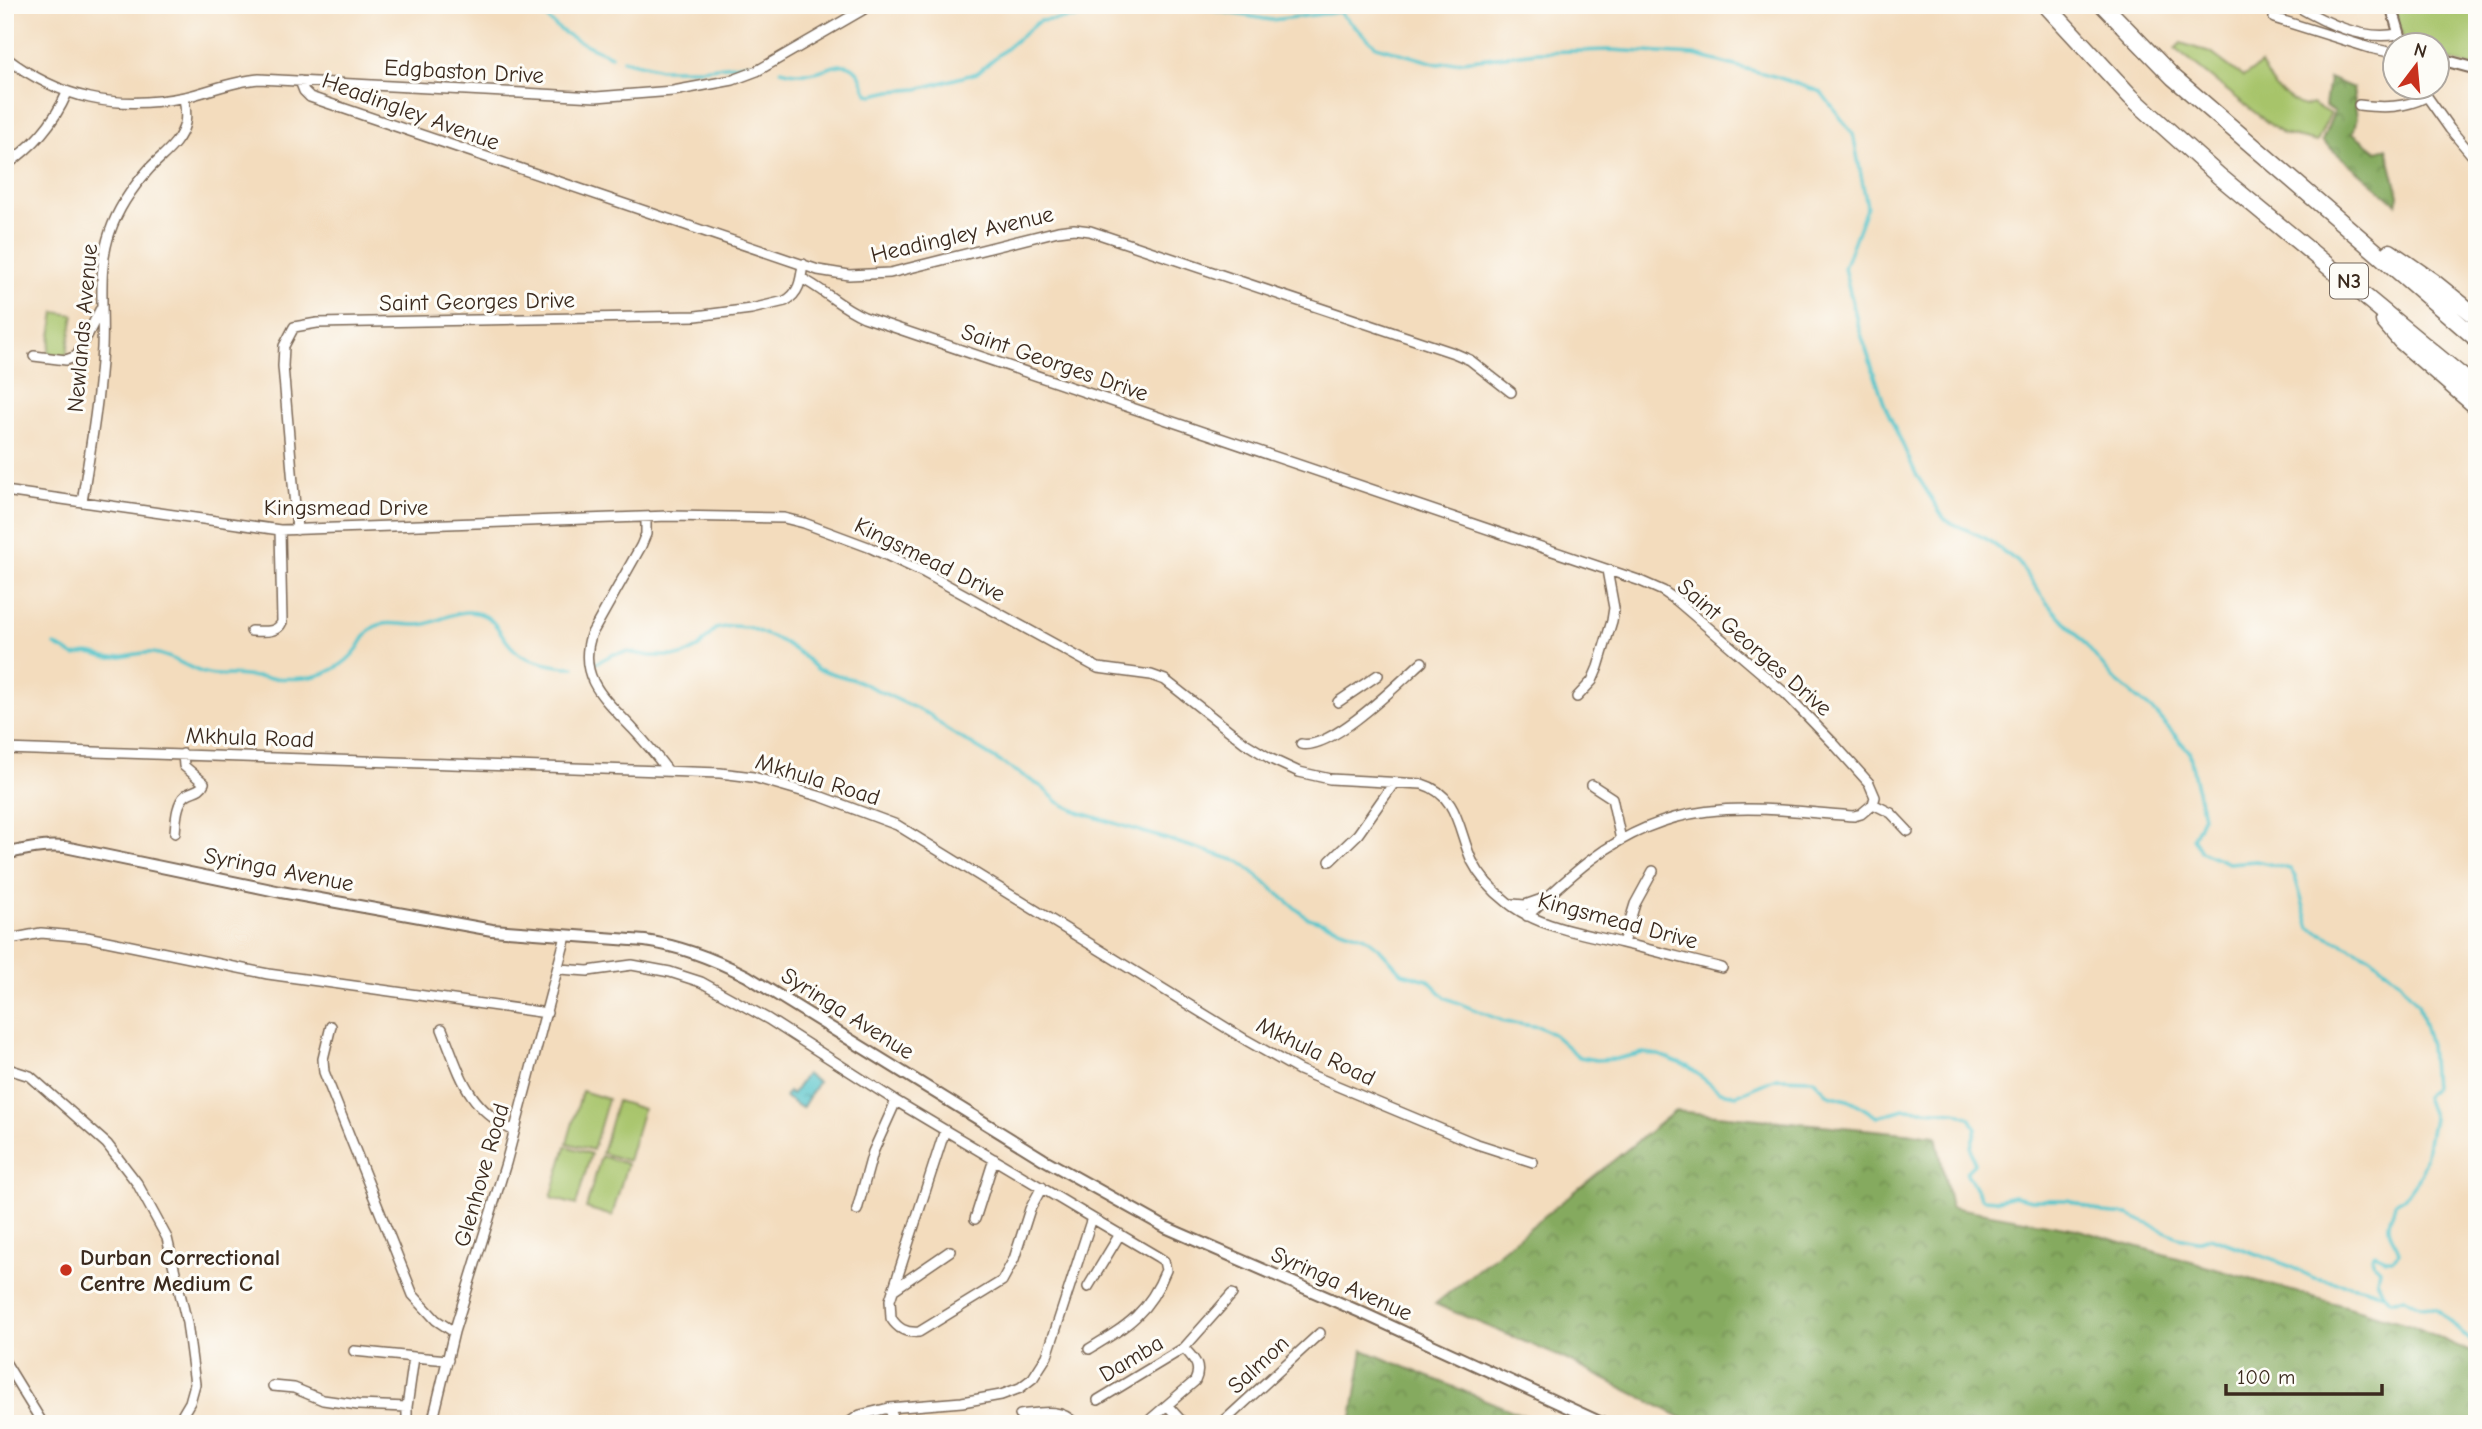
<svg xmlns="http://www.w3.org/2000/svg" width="2482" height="1429" font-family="'Comic Neue',sans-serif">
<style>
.green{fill:#a7c46b;stroke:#717744;stroke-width:2}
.forest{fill:url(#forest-crowns);stroke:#606a3e;stroke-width:2}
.water{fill:url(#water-ripples);stroke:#497874;stroke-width:2}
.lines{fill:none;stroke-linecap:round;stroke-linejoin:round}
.stream{stroke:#57c5cb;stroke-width:3.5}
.minor-casing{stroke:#7b6856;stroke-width:12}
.tertiary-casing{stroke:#7b6856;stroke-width:14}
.motorway-casing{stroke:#7b6856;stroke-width:19}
.minor{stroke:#fff;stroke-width:9}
.tertiary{stroke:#fff;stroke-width:10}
.motorway{stroke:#fff;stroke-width:16}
.poi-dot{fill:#c8321e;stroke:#fdfcf7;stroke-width:2.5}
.labels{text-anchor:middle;stroke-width:6;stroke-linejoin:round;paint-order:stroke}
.shield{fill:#fdfcf7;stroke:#75695f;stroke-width:2}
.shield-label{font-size:21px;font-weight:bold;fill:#3b2a1e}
.street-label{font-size:23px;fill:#3b2a1e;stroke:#fdfcf7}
.poi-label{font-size:23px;font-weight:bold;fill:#3b2a1e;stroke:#fdfcf7;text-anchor:start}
</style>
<defs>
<pattern id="forest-crowns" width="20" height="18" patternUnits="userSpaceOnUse" patternTransform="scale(1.75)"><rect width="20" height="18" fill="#85aa5f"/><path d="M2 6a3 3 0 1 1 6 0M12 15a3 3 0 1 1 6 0" fill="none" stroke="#6e8b4e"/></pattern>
<pattern id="water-ripples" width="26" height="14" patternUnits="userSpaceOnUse" patternTransform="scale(1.75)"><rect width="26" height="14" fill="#57c5cb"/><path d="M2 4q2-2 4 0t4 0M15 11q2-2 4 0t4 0" fill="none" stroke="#49a0a4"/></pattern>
</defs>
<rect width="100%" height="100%" fill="#fdfcf7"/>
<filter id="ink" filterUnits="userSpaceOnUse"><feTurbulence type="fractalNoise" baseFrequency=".0143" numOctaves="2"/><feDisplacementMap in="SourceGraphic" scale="14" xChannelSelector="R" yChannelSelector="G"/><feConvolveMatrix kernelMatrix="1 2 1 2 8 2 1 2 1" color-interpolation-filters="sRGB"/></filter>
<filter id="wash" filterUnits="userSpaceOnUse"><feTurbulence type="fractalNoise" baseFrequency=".00686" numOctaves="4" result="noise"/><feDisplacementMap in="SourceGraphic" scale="28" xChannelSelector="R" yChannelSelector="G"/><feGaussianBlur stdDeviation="1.57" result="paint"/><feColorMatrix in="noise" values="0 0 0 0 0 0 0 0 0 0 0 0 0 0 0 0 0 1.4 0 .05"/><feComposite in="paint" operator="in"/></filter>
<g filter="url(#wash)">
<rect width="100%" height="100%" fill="#f3dcbd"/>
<path class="green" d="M2393,5H2477V68L2437,57L2436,46L2405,45Z
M2181,43L2211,53L2243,77L2261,64L2275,88L2303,107L2312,104L2330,114L2317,142L2282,134L2175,49Z
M55,312L74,315L66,357L48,354Z
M582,1091L608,1099L593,1150L567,1143Z
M617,1101L643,1109L628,1161L602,1153Z
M566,1146L591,1154L576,1205L551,1198Z
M601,1156L627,1164L612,1216L586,1208Z"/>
<path class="forest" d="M2329,78L2353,88L2357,118L2353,133L2377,151L2387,148L2399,196L2397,204L2322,141L2334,112L2325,106Z
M1675,1111L1936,1136L1951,1207L2076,1229L2411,1325L2477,1355V1424H1694L1563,1358L1435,1304Z
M1363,1350L1545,1424H1351Z"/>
<path class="water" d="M806,1074L818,1082L802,1108L785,1097L788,1092L792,1095Z"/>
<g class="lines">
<path class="stream" d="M538,5C553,33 583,43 611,56
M623,60L660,69H701L750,63
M781,70C793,74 807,74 819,71C833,67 848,58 859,74C863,80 864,88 868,94L873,95L891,91L918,89L977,73L1039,21L1195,7L1271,20L1339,12L1376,46L1438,64L1537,52L1611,50L1694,55L1777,77L1821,92L1853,134L1867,206L1844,268L1858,325L1885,406L1916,474L1945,520L1985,538L2018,562L2047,603L2080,638L2113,678L2155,713L2189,751L2203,816L2193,838L2201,851L2228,863L2256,861L2290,869L2295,877L2310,928L2371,957L2400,982L2418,1004L2430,1045L2433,1088L2425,1097L2433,1118L2422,1173L2404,1198L2395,1203C2394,1214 2386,1221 2390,1232C2392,1240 2398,1244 2399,1253L2393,1259H2386L2375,1254L2372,1257L2374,1264L2379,1269L2377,1280L2384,1294
M55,645L75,656C93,649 96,657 111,658C125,658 139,651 153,653C175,656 189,670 208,674C216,676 226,675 234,675C258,677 280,680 304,678C325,676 345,666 358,648C363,640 366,632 374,627C390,619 409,628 426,624C440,621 452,612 467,612C499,612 497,637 518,653C528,661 561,668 574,667
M596,663L614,654L627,652L651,656H682L699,647L715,629L730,626L748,627L783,642L802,655L817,669L858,681L930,715L946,729L1042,787L1058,802L1078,812L1241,862L1306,917L1365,937L1379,948L1402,973L1428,980L1446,998L1505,1022L1540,1027L1554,1035L1579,1057L1596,1060L1616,1059L1643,1053L1659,1055L1689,1067L1720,1092L1737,1095L1776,1078L1813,1079L1829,1095L1854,1102L1877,1117L1904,1109L1956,1112L1970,1118L1976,1128L1971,1147L1974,1164L1966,1172L1982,1199L1997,1200L2014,1196L2032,1200H2068L2103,1213L2128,1215L2178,1237L2197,1241L2210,1237L2292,1267L2314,1278L2364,1288L2384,1294L2391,1300L2406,1299L2421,1306L2437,1309L2477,1347"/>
</g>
</g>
<g filter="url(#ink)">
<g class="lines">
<g class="minor-casing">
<path id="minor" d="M2295,5C2326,23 2362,41 2398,34
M2274,18L2370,48L2394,53
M5,57C60,99 117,111 185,97C210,91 233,81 259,79L596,97L673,91L733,80L757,71L871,5
M300,81L304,91L310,97L818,270L849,275L890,273L1058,231L1074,229L1090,231L1454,353L1470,360L1511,392
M2421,88L2450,129L2477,161
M2359,105C2384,108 2404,108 2426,97
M5,166C33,146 53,125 67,93
M801,278C823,289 840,307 864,317L1638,580L1663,591L1676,600L1786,694L1834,744L1869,783L1875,797L1873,804
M34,356L66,360L77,356L100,310
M5,491L280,530L669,516L784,518L804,523L871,548L925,573L1098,668L1151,675L1165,680L1245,743L1271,759L1299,772L1330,779L1422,784C1459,795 1458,831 1472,861C1480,877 1493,891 1507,902C1539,928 1583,933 1622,943C1656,951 1689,960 1722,968
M82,502C90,451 99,400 102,348C104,310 97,269 110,232C118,208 132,188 149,169C163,154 180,144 185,123C187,115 185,105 184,97
M646,517V534L641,546L591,635C577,679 606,700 633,729C645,742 657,756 668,771
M297,530L283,366L284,346L294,327L317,323L696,316L751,309L785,301C800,293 801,279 803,264
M251,631C262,631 277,634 282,622L280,530
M1577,697L1592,681L1598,667L1612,621L1614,608L1607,570
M1338,702L1378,675
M1301,744C1331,751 1399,683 1422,662
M5,749L720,773L753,777L822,797L897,825L1246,1040L1299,1070L1474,1143L1533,1162
M1592,785L1612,798L1621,840
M1873,804L1891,813L1908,831
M175,833C176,822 176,803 186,795C193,790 200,792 204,783L184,766L183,754
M1330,861L1358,834L1394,783
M1512,904L1525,905L1542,899
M1527,916C1548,897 1569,876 1592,859C1679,794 1754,808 1854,816L1861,814L1873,804
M5,940L41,933L87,937L268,974L547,1013
M1623,943L1635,904L1653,871
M559,969L588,971L632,965L670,972L701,982L768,1019L896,1101L1092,1218
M331,1026L323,1059L324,1072L413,1295L436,1320L454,1332
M442,1029C461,1076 466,1106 514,1131
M5,1068L30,1076L107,1144L137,1183L167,1238L187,1323L195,1384L190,1402L177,1424
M945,1130L890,1300L891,1318C898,1329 906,1333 919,1332L1002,1281L1014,1259L1030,1209L1042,1187
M857,1210L873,1152L896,1101
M975,1219L994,1159
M1088,1287L1120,1234
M893,1290L950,1251
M1184,1348L1232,1294
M354,1351L414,1357
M5,1362L43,1424
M273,1386L294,1388L323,1400L358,1405L407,1407L414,1357L448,1360
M1098,1400L1184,1348C1194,1359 1202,1366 1195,1381L1145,1424
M1167,1405L1184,1424
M889,1408L896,1424
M1020,1415C1039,1413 1062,1407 1075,1424
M407,1424V1407
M432,1424L454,1332L506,1163L566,936
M847,1424L860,1415L889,1408L962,1402L1001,1395L1020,1388L1033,1378L1047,1356L1092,1218L1158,1257L1164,1261L1166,1270C1149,1313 1127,1326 1089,1349
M1221,1424L1320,1333"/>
</g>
<g class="tertiary-casing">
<path id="tertiary" d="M2391,5L2403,46
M2436,58L2477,69
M5,854C26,849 44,845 65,847L281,892L492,930L645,941C682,946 714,959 747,976L1043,1159L1165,1227L1358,1311L1604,1424"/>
</g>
<g class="motorway-casing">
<path id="motorway" d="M2046,5L2131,97L2219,176L2477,389
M2103,5L2173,77L2477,339
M2390,252L2432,281L2477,317
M2384,321L2401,341L2477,407"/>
</g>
<use href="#minor" class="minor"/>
<use href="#tertiary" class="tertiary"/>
<use href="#motorway" class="motorway"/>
</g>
</g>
<circle class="poi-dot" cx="66" cy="1270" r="7"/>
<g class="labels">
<rect class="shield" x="2330" y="263.5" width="38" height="35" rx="5"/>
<g class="shield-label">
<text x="2349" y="288">N3</text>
</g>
<g class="street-label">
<text transform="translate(464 71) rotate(3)" y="8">Edgbaston Drive</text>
<text transform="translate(411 111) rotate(20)" y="8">Headingley Avenue</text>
<text transform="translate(962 234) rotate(-13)" y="8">Headingley Avenue</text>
<text transform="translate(477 301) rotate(-1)" y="8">Saint Georges Drive</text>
<text transform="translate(82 328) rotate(-85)" y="8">Newlands Avenue</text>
<text transform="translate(1055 362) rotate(19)" y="8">Saint Georges Drive</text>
<text x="346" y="515">Kingsmead Drive</text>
<text transform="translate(930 559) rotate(26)" y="8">Kingsmead Drive</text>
<text transform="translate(1755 647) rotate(41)" y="8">Saint Georges Drive</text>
<text transform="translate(250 737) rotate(2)" y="8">Mkhula Road</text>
<text transform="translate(818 779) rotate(17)" y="8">Mkhula Road</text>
<text transform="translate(279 869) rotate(11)" y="8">Syringa Avenue</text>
<text transform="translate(1618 920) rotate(15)" y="8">Kingsmead Drive</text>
<text transform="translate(848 1013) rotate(32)" y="8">Syringa Avenue</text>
<text transform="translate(1316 1051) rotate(26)" y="8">Mkhula Road</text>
<text transform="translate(481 1175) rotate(-74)" y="8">Glenhove Road</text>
<text transform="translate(1342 1283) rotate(24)" y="8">Syringa Avenue</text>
<text transform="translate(1131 1358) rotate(-31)" y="8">Damba</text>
<text transform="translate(1258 1364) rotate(-43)" y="8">Salmon</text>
</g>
<g class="poi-label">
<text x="80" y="1265">Durban Correctional<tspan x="80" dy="26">Centre Medium C</tspan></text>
</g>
</g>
<rect width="2482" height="1429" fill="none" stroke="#fdfcf7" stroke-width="28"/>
<g transform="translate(2416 66) rotate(16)"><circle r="33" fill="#fdfcf7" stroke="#afa8a0" stroke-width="2"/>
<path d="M0-5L12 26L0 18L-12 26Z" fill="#c8321e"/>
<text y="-10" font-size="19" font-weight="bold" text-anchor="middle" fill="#3b2a1e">N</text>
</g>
<path d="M2226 1384v10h156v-10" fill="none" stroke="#3b2a1e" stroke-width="3.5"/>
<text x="2237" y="1384" font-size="21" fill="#3b2a1e" stroke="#fdfcf7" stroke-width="5" paint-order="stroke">100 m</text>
</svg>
